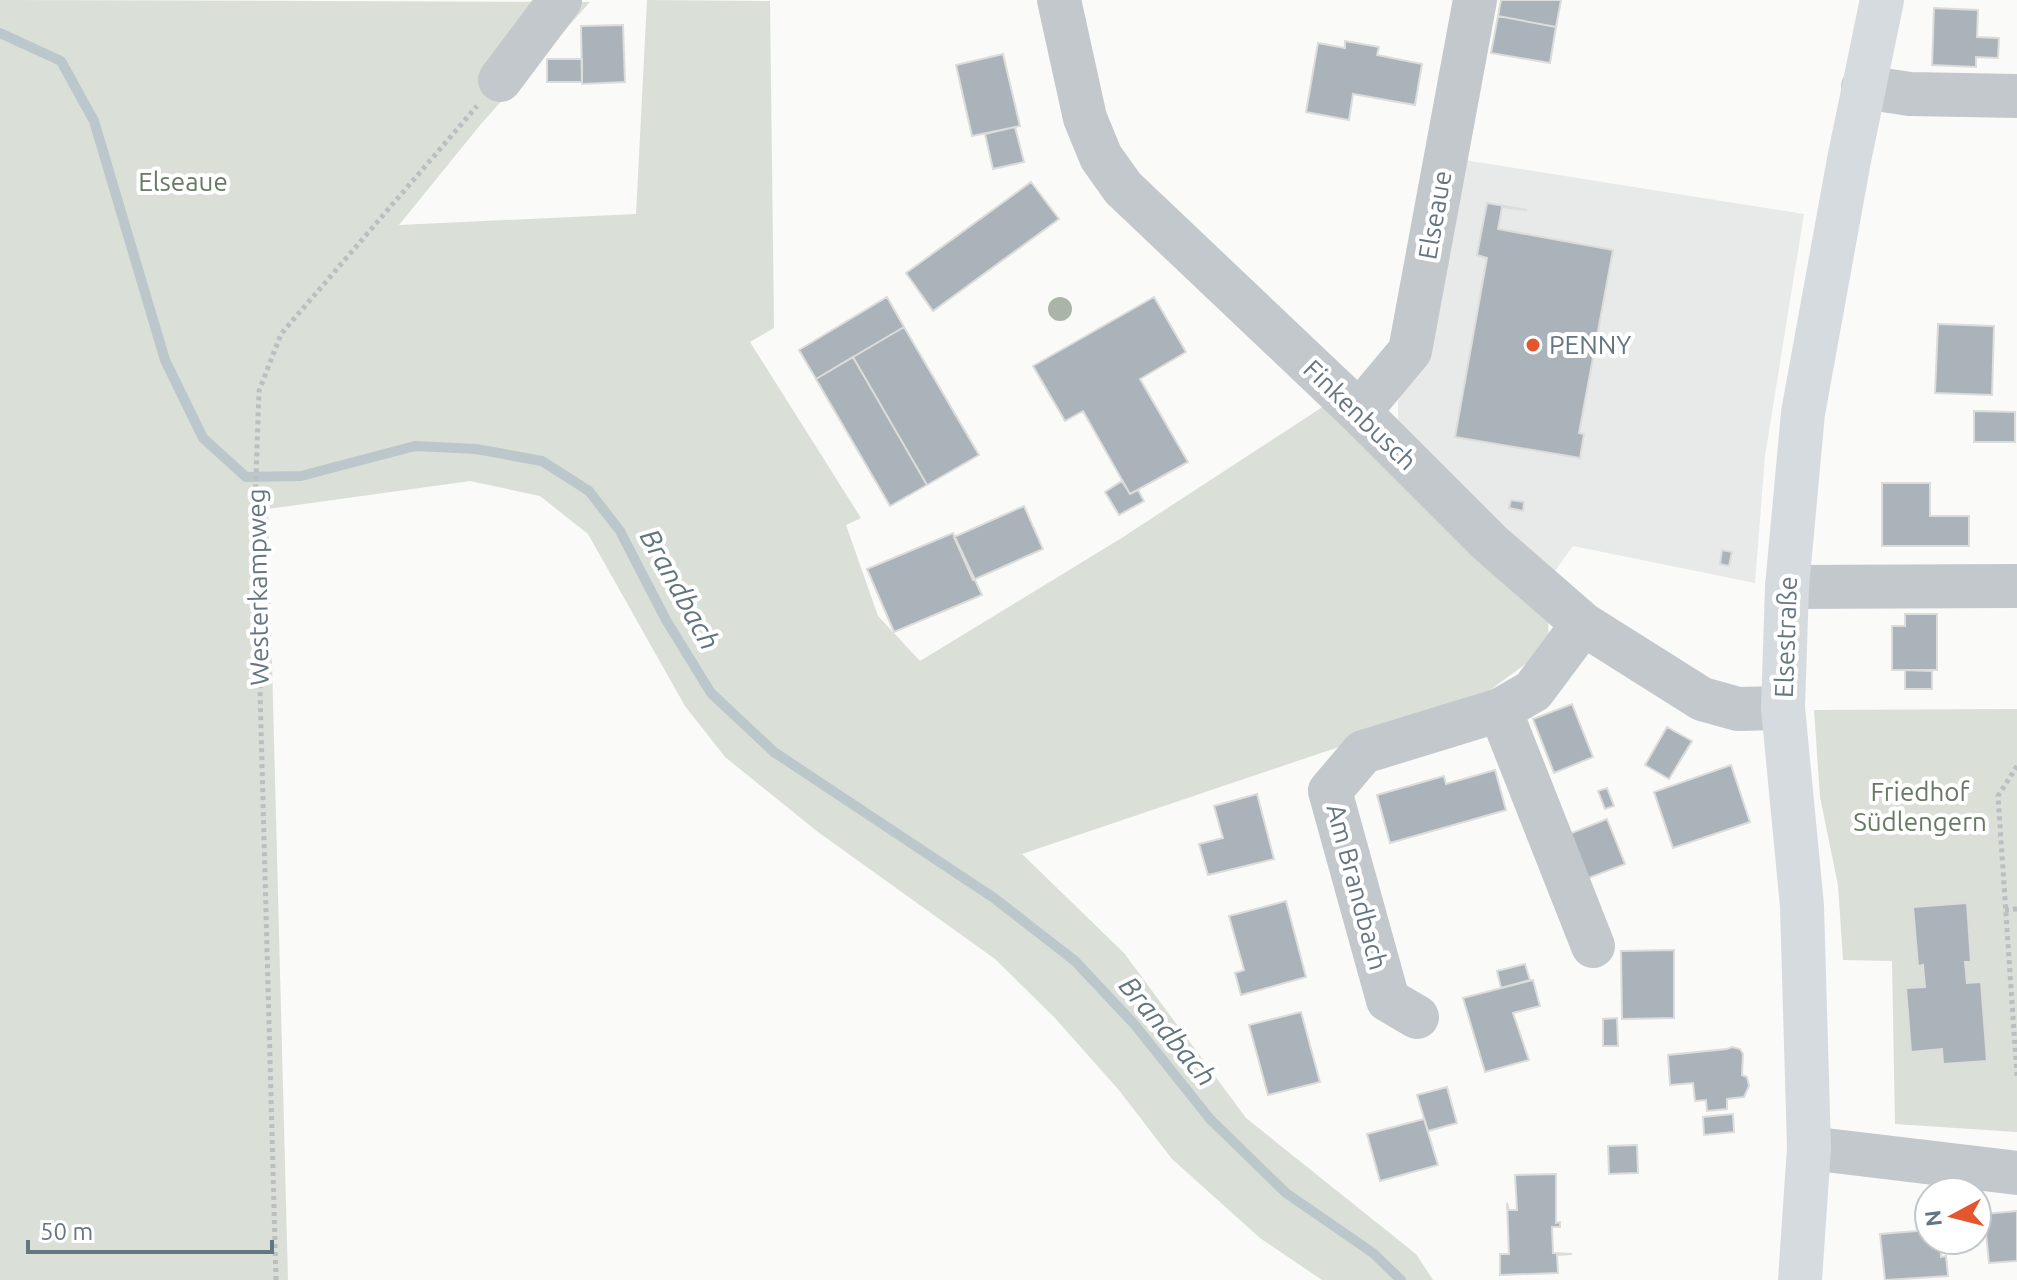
<svg xmlns="http://www.w3.org/2000/svg" width="2017" height="1280" font-family="Ubuntu,sans-serif">
<style>
.built{fill:#e8e9e9}
.green{fill:#dadfd7}
.lines{fill:none;stroke-linecap:round;stroke-linejoin:round}
.stream{stroke:#bbc7cb;stroke-width:10}
.building{fill:#aab3b9;stroke:#dcdcda;stroke-width:2}
.path{stroke:#bbbfc2;stroke-width:5;stroke-dasharray:4 4;stroke-linecap:butt}
.minor{stroke:#c3c8cc;stroke-width:44}
.major{stroke:#d6dbdf;stroke-width:44}
.tree{fill:#aab4a7}
.poi-dot{fill:#e4572e;stroke:#fff;stroke-width:3}
.labels{text-anchor:middle;stroke-width:8;stroke-linejoin:round;paint-order:stroke}
.park-label{font-size:26px;fill:#687a64;stroke:#fff}
.street-label{font-size:26px;fill:#657683;stroke:#fff}
.poi-label{font-size:26px;fill:#657683;stroke:#fff;text-anchor:start}
.water-label{font-size:28px;font-style:italic;fill:#60757c;stroke:#fff}
</style>
<rect width="100%" height="100%" fill="#fafaf8"/>
<path class="built" d="M1464,160L1804,214L1765,456L1755,583L1573,546L1550,578L1398,423V401L1431,339Z"/>
<path class="green" d="M0,0L590,2L481,124L399,225L636,214L647,0L770,1L774,328L750,342L861,518L846,525L878,616L920,661L1120,539L1324,406L1548,617L1549,647L1475,701L1022,854L1124,953L1246,1118L1416,1254L1433,1280H1322L1260,1238L1172,1159L1118,1089L1054,1017L995,959L818,832L725,757L685,706L588,534L540,496L470,481L268,509L288,1280H0Z
M2017,709V1132L1895,1124L1892,961L1843,960L1838,885L1820,797L1814,710Z"/>
<g class="lines">
<path class="stream" d="M0,33L61,61L94,121L165,360L203,438L246,477L301,476L415,446L476,449L542,461L589,491L620,531L666,620L711,693L774,752L994,898L1075,961L1135,1025L1210,1119L1286,1193L1373,1253L1401,1280"/>
</g>
<path class="building" d="M1501,0H1561L1556,27L1498,16Z
M1934,8L1978,10L1977,37L1999,38L1998,58L1976,57V67L1932,65Z
M1498,16L1556,27L1550,63L1491,53Z
M623,25L625,82L582,84L581,26Z
M1345,41L1379,47L1377,55L1422,64L1415,105L1353,94L1349,120L1306,112L1318,43L1345,48Z
M1003,54L1020,126L972,136L956,65Z
M547,59H582V82H547Z
M1015,127L1024,162L993,169L985,134Z
M1031,182L1059,219L933,311L906,273Z
M1487,203L1527,210L1502,207L1498,229L1613,250L1579,433L1584,434L1580,458L1455,437L1487,258L1477,255Z
M887,297L904,327L816,379L799,350Z
M1154,297L1186,352L1140,379L1188,462L1130,494L1083,411L1065,421L1033,366Z
M1938,324L1994,326L1992,395L1935,393Z
M904,327L979,455L927,485L853,357Z
M853,357L927,485L890,506L816,379Z
M1974,411L2015,412V442H1974Z
M1122,481L1130,494L1138,490L1144,501L1119,515L1105,492Z
M1882,483H1930V516H1969V546H1882Z
M1511,500L1524,502L1523,511L1509,508Z
M1024,506L1043,549L973,580L954,537Z
M953,533L982,595L894,632L867,569Z
M1722,550L1732,552L1729,566L1720,564Z
M1905,614H1937V670H1892V626H1905Z
M1905,670L1932,671V689H1905Z
M1572,704L1593,757L1554,773L1533,719Z
M1667,727L1692,741L1669,779L1645,765Z
M1731,765L1750,822L1673,848L1654,792Z
M1495,770L1506,810L1390,843L1377,795L1444,776L1446,784Z
M1607,788L1614,806L1605,809L1598,791Z
M1257,794L1274,859L1208,875L1199,844L1223,838L1214,806Z
M1607,819L1625,864L1586,879L1569,834Z
M1286,901L1306,977L1241,995L1235,973L1244,970L1229,916Z
M1967,903L1971,962H1965L1967,983L1981,982L1987,1061L1943,1064L1942,1049L1911,1052L1906,988L1925,987L1923,965L1918,966L1913,907Z
M1674,950V1018L1622,1019L1621,951Z
M1525,964L1530,980L1501,988L1497,971Z
M1533,980L1540,1006L1513,1013L1529,1060L1485,1072L1463,998Z
M1301,1012L1320,1082L1268,1095L1249,1025Z
M1617,1018L1618,1046H1603V1019Z
M1732,1047L1740,1049L1743,1054L1742,1075L1747,1077L1749,1086L1744,1097L1727,1099V1109L1707,1111L1706,1100L1695,1101L1693,1083L1670,1085L1668,1055L1727,1049Z
M1447,1087L1457,1123L1428,1131L1417,1095Z
M1733,1114L1734,1132L1704,1135L1703,1117Z
M1424,1119L1438,1165L1380,1181L1367,1134Z
M1637,1145L1638,1173L1609,1174L1608,1146Z
M1556,1174V1223L1560,1222V1227H1552L1553,1253L1572,1254L1557,1255L1558,1273L1500,1275V1254H1509L1507,1203L1509,1210H1517L1515,1175Z
M2017,1211V1261L1989,1263L1984,1214Z
M1929,1230V1240H1940L1941,1257L1946,1256L1948,1276L1885,1280L1880,1234Z"/>
<g class="lines">
<path class="path" d="M2017,766L1998,796L2017,1076
M2005,910L2017,909
M276,1280L255,507L259,391L281,334L477,106"/>
<path class="minor" d="M1059,0L1085,118L1101,157L1123,188L1359,412L1490,543L1583,624L1702,699L1738,709L1783,708
M500,80L560,0
M1863,87L1910,94L2017,96
M1359,412L1410,351L1475,0
M1787,587L2017,586
M1500,710L1593,946
M1417,1017L1388,1000L1330,791L1363,752L1500,710L1533,691L1583,624
M1809,1148L2017,1173"/>
<path class="major" d="M1800,1280L1809,1148L1802,906L1783,708L1787,587L1803,413L1849,160L1882,0"/>
</g>
<circle class="tree" cx="1060" cy="309" r="12"/>
<circle class="poi-dot" cx="1533" cy="345" r="8"/>
<g class="labels">
<g class="park-label">
<text x="183" y="191">Elseaue</text>
<text x="1920" y="801">Friedhof<tspan x="1920" dy="30">Südlengern</tspan></text>
</g>
<g class="street-label">
<text transform="translate(1435 215) rotate(-80)" y="9">Elseaue</text>
<text transform="translate(1360 415) rotate(44)" y="9">Finkenbusch</text>
<text transform="translate(258 587) rotate(-91)" y="9">Westerkampweg</text>
<text transform="translate(1786 637) rotate(-88)" y="9">Elsestraße</text>
<text transform="translate(1357 887) rotate(75)" y="9">Am Brandbach</text>
</g>
<g class="poi-label">
<text x="1549" y="354">PENNY</text>
</g>
<g class="water-label">
<text transform="translate(680 589) rotate(61)" y="10">Brandbach</text>
<text transform="translate(1168 1031) rotate(50)" y="10">Brandbach</text>
</g>
</g>
<g transform="translate(1953 1216) rotate(263)"><circle r="38" fill="#ffffff" stroke="#c1c8cd" stroke-width="2"/>
<path d="M0-6L14 30L0 20L-14 30Z" fill="#e4572e"/>
<text y="-12" font-size="22" font-weight="bold" text-anchor="middle" fill="#657683">N</text>
</g>
<path d="M28 1240v12h244v-12" fill="none" stroke="#657683" stroke-width="4"/>
<text x="40" y="1240" font-size="24" fill="#657683" stroke="#ffffff" stroke-width="6" paint-order="stroke">50 m</text>
</svg>
